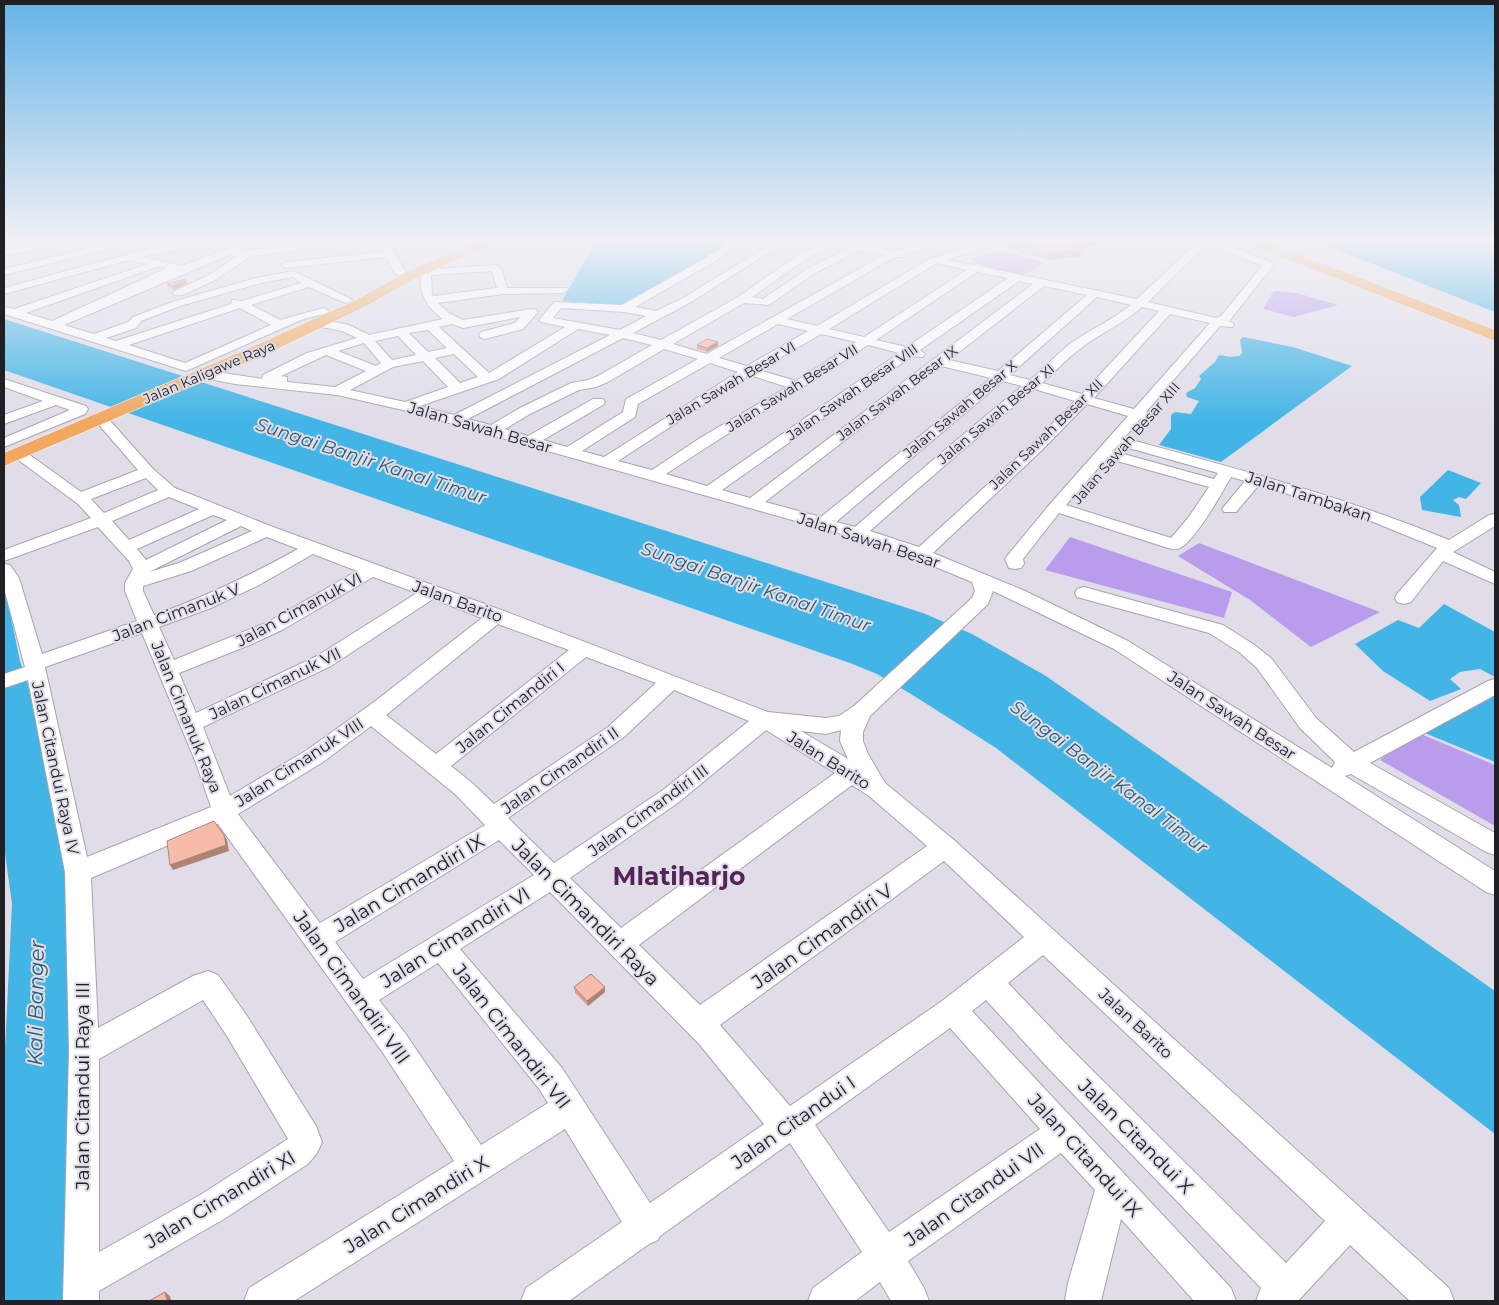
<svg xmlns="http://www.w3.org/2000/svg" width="1499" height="1305" font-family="Montserrat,sans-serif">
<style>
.green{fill:#b99dec}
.water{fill:#42b4e5}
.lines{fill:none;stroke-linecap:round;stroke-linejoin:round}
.minor-casing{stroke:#a7a3af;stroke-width:2}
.highway-casing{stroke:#fff;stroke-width:1}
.minor{fill:#fff;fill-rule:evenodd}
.highway{fill:#f1a95f;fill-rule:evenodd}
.wall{fill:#d4a191}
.shaded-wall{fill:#ad8376}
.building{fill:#f7bba9;stroke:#ad8376}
.labels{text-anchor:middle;stroke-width:4;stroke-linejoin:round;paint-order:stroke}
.far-street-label{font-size:14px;fill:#201f24;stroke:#e0dde9}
.street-label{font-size:16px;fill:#201f24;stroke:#e0dde9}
.water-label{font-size:18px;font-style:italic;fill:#2d5b70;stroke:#e0dde9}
.near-street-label{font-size:19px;fill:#201f24;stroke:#e0dde9}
.near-water-label{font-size:21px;font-style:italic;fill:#2d5b70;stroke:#e0dde9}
.near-district-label{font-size:25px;font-weight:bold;fill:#542456;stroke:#e0dde9}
</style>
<rect width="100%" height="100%" fill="#e0dde9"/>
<path class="green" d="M1002,250L1043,262C1038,266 1031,272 1026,273C1008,277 985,267 971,259Z
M1277,291L1297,293L1338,305L1294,317L1263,309L1273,292Z
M1070,537L1232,592L1224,618L1045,570Z
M1199,543L1380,612L1311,647L1250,600L1178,556Z
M1416,732L1495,765V826L1380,760Z"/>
<path class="water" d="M600,239H704L732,243L626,306L562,301L592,248Z
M1309,239H1495V312L1482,307Z
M4,319L923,613L972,634L1046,676L1495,991V1134L996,748L911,694L877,674L850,663L4,370Z
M1243,337L1293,347L1352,366L1221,462L1159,445L1171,429V415L1175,412L1191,414L1199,401L1187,397L1186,393L1195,388L1201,379L1199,376L1215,362L1219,355L1230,357L1239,356L1242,353L1240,340Z
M1448,470L1481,483L1466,499L1459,497L1453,500L1459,505L1461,517L1422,510L1420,497Z
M4,584L20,661L27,681L71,880L69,943L72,1301H4V1071L12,904L4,846Z
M1444,604L1495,632V675L1493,676L1480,669L1460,672L1450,679L1461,689L1430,701L1383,671L1355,644L1398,620L1419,628Z
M1495,695V762L1420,731Z"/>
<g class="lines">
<g class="minor-casing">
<path id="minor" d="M73,239L76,240V244L4,255V249Z
M126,239H142L140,241L4,275V269Z
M195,239H215L210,242L142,257L182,266L223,250L241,239H252L237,250C281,250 325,237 370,239L365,242L251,256L217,279L183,295H175L173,293L175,291L209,275L237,256L229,255L64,325L94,334L128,322L133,317L172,302L256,278L293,271L353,300L347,303L343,302L309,287L251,305L280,320L323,308L329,311L327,313L301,320L186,371L4,314V307L14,309L148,264L129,260L4,294V288L158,246ZM159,266L167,268L52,321L26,313ZM293,277L301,283L242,301L232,300L231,304L116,341L106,338L136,328L141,321L180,306L261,283ZM240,308L271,325L185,363L129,345Z
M373,239H383L392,249L405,271L496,265L501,268L507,288H567L568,290L563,293L503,294L438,303L449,313L463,320L532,309L536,310L538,312L523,329L485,339L481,338L479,335L481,332L515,323L520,317L463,328L452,324L439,327L489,373L565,327L541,322L539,320L554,302L622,305L706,258L734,239H745L735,248L714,262L635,307L656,311L683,298L779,239H790L691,302L633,333L661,340L738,297L785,264L822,242L817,239H835L893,251L939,239H955L953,241L904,254L903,257H895L787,319L817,326L931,258L993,239H1008L947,260L974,265L978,264L983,267L1137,299L1201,239H1214L1272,263L1273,265L1272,267L1229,321L1234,324L1232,327L1220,326L1146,412L1153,414L1155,417L1153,420L1148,421L1140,419L1124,438C1234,468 1342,496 1449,540L1489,515L1495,514V526L1453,552L1495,572V584L1443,561L1411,602L1404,604L1397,602L1395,598L1397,594L1437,548L1361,517L1259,485L1236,512H1224L1222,509L1245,481L1231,477C1222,493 1195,541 1180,548C1176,550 1172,549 1168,548L1059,513L1023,559L1024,564L1021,568L1015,569L1009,568L1005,559L1008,555L1050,504L1128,416L1087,404L1042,450L933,553L1025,591L1128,641L1332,768L1335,762L1300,728L1257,668L1239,652L1209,633L1077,597L1075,593L1077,589L1084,587L1223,625L1253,644L1271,658L1316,718L1354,752L1488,681L1495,679V695L1370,763L1495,833V855L1486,852L1351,774L1345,776L1495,871V895L1486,892L1114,649L993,591L988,604L870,716L863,732V741L868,754L885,783L954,840L1449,1288L1454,1301H1410L1350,1245L1298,1301H1256L1261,1288L1048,1068L986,1000L972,1011L1231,1288L1236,1301H1194L1121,1219L1101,1301H1065L1068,1283L1095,1190L1061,1153L908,1261L924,1288L929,1301H891L880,1282L855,1301H808L813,1288L862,1252L790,1143L660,1236L658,1240L649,1244L569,1301H521L526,1288L622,1222L565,1129L294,1301H244L249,1288L454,1161L383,1053L218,824L91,878L98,1028L193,976L208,971L218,975L247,1016L316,1126L322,1142L317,1153L308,1164L224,1219L99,1291V1301H63L69,1051L65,872L28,680L4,688V674L25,667L4,588V564L10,565L19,578L42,654L137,621L125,591V583L133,569L129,561L98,527L4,561V550L91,518L78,504L13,456L10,453L13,450H23L81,492L138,470L93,418L95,415H105L153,469L175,488L273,527L504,611L768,712L826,718L839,716L854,706L972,598L975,591L972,582L899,552L852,537L403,410L337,395L235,384L199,377L197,374L199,371L204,370L262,379L263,375L307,353L357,338L342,331L316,326L314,323L316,320L320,319L349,325L369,335L443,319C427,308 419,295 421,276L403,277L395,274L386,257L286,268L281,265L286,262L383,252ZM1208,243L1262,266L1221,316L1216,318L1148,302ZM832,244L849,248L807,269L763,299L752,297L793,268ZM860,250L884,255L707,354L673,344L744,303L769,305L815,273ZM937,263L967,270L864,337L829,329ZM492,271L497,288L433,296L432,294L431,275ZM977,272L1008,278L907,347L876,340ZM1019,281L1033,284L750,498L722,490L912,356L923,357L925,354L920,350ZM1044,286L1087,295L998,371L949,360ZM1097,297L1131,305C1112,320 1091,329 1071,343C1057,354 1044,368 1030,380L1010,375ZM1142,307L1159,311L1082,394L1042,383C1055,372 1066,359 1080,349C1100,333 1123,324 1142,307ZM561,308L624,312L646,316L620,330L553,318ZM1170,314L1210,323L1134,409L1094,398ZM778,324L808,331L747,366L719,358ZM578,329L610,335L454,415L420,406L499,379ZM428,330L447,348L428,352L409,333ZM821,334L856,342L796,381L759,370ZM398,336L416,355L392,360L375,341ZM623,338L652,345L598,376L588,380L571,383L520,408L491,425L468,419ZM364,343L381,363L376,366L338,351ZM868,345L899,353L707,486L666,474C732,429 801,390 868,345ZM664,349L698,359L626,399L623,412L567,447L543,440L603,405L605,402L603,399H593L528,436L505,429L530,414L579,390L596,387L608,382ZM454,354L478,377L460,383L435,358ZM326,355L366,371L335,387L287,382V377L281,376ZM423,361L448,387L405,402L350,390L393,367ZM710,363L738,372L604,457L582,451L635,417L638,404ZM941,366L991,378L821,517L765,502ZM750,375L787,387L700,438L652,470L618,461ZM1003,381L1022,386C966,432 910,479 855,527L836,522ZM1034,389L1075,401L1032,444L919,547L870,531C924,483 979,436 1034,389ZM1118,445L1218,473L1214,479L1120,453L1112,452ZM1108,457L1110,459L1209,487L1188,518L1171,538L1066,505ZM146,478L158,490L104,513L91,499ZM169,497L199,509L129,540L112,521ZM213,515L227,520L146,560L137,549ZM241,526L252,531L179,563L149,572ZM267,537L298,549C251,575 205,597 154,615L143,591V586L191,571ZM313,554L357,571L268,622L174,660L159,627L211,608L259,585ZM373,577L417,593L317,656L196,713L179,673L252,644L282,630ZM433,599L482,618L374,702L307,750L230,796L203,727L331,666ZM498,624L569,650L436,754L386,715ZM142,633L196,763L211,807L87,857L45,667ZM586,657L656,683L608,727L494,804L471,782L451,766ZM674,690L749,721L663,790L554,863L508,818L624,737ZM371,726L455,794L485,825L320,923L238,814L323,762ZM766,730L835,773L621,928L570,878L679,802ZM841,730L840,741L848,759L801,731L826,734ZM852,785L869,796L927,846L700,1005L639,945ZM499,840L534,875L363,979L335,942ZM944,861L1024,937L942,1001L790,1106L720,1025ZM550,892L700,1045L764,1124L650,1203L562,1068L460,949ZM1043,955L1325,1221L1286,1263L1070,1048L1008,983ZM438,963L540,1090L548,1103L481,1145L405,1033L379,1000ZM203,1000L227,1036L288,1139L200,1195L99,1252V1059ZM950,1028L1040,1129L889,1232L815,1125Z
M4,379L86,406L88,409L85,414L4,447V438L70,410L56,405L4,424V415L43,401L4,387Z"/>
</g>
<g class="highway-casing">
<path id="highway" d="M482,239H500L498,242L418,277L366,306L273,351L4,466V453L261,343L356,300L408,271Z
M1241,239H1260L1495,330V341L1243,242Z"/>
</g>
<use href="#minor" class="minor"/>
<use href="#highway" class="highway"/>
</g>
<path class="wall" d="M1010,239H1099L1098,245L1082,248L1084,249L1083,256L1048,260L1005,247L1006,240Z
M187,283L174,290L168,287L167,284Z
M718,342V346L707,352L697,349V345Z
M574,987H605V992L588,1006L575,993Z"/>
<path class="shaded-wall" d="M1097,239H1099L1098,245L1072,250L1073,243Z
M1084,249L1083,256L1048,260L1049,253Z
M186,280L187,283L174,290L172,286Z
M718,342V346L707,352V348Z
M224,835L227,840L229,851L173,870L170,865Z
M605,987V992L588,1006L587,1001Z
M165,1292L170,1296L171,1301H167Z"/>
<path class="building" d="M1010,239H1097L1073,243L1084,249L1049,253L1006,240Z
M185,279L172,286L167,284Z
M707,339L718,342L707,348L697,345Z
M214,821L224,835L226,845L170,865L167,841Z
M591,974L605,987L587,1001L574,987Z
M165,1292L167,1301H149Z"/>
<linearGradient id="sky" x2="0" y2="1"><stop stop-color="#65b4e7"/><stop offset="0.57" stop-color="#f1f0f5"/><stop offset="1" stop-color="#f1f0f5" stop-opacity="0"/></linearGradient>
<rect width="1499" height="422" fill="url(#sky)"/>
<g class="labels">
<g class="far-street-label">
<text transform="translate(209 372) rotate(-23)" y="5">Jalan Kaligawe Raya</text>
<text transform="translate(731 383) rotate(-31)" y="5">Jalan Sawah Besar VI</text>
<text transform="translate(792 388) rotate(-32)" y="5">Jalan Sawah Besar VII</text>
<text transform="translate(852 392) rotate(-35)" y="5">Jalan Sawah Besar VIII</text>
<text transform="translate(897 393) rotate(-37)" y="5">Jalan Sawah Besar IX</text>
<text transform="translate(960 409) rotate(-40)" y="5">Jalan Sawah Besar X</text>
<text transform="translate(996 414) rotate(-40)" y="5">Jalan Sawah Besar XI</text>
<text transform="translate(1046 434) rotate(-44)" y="5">Jalan Sawah Besar XII</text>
<text transform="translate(1126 443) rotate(-49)" y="5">Jalan Sawah Besar XIII</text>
</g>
<g class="street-label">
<text transform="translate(480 427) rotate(16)" y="6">Jalan Sawah Besar</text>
<text transform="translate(1309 496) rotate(18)" y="6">Jalan Tambakan</text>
<text transform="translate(869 540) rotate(18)" y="6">Jalan Sawah Besar</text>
<text transform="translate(458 601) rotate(20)" y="6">Jalan Barito</text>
<text transform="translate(299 609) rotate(-28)" y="6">Jalan Cimanuk VI</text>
<text transform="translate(176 612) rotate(-21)" y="6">Jalan Cimanuk V</text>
<text transform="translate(275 683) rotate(-26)" y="6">Jalan Cimanuk VII</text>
<text transform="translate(510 707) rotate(-39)" y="6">Jalan Cimandiri I</text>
<text transform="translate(1232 715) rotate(33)" y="6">Jalan Sawah Besar</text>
<text transform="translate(187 717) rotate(68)" y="6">Jalan Cimanuk Raya</text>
<text transform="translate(829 760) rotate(32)" y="6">Jalan Barito</text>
<text transform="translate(299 762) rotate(-33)" y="6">Jalan Cimanuk VIII</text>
<text transform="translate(56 768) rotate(78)" y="6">Jalan Citandui Raya IV</text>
<text transform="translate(560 770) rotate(-35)" y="6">Jalan Cimandiri II</text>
<text transform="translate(648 810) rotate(-36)" y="6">Jalan Cimandiri III</text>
<text transform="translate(1136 1023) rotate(43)" y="6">Jalan Barito</text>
</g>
<g class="water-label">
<text transform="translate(371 461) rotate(18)" y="6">Sungai Banjir Kanal Timur</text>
<text transform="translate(756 587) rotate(19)" y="6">Sungai Banjir Kanal Timur</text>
<text transform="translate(1109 777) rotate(37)" y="6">Sungai Banjir Kanal Timur</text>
</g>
<g class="near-street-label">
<text transform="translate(409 883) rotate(-31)" y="7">Jalan Cimandiri IX</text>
<text transform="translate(586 912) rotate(45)" y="7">Jalan Cimandiri Raya</text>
<text transform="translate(822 936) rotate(-35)" y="7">Jalan Cimandiri V</text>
<text transform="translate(455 937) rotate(-32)" y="7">Jalan Cimandiri VI</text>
<text transform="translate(352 987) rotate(54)" y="7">Jalan Cimandiri VIII</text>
<text transform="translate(512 1036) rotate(52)" y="7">Jalan Cimandiri VII</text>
<text transform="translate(82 1086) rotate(-90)" y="7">Jalan Citandui Raya III</text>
<text transform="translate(793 1122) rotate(-35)" y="7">Jalan Citandui I</text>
<text transform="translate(1136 1136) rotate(45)" y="7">Jalan Citandui X</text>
<text transform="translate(1085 1155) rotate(48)" y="7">Jalan Citandui IX</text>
<text transform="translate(974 1194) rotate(-35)" y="7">Jalan Citandui VII</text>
<text transform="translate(220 1199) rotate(-31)" y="7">Jalan Cimandiri XI</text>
<text transform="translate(416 1204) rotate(-32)" y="7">Jalan Cimandiri X</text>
</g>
<g class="near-water-label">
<text transform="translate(36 1003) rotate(-89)" y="7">Kali Banger</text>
</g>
<g class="near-district-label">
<text x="679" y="885">Mlatiharjo</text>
</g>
</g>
<rect width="1499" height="1305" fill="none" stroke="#201f24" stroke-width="10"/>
</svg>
